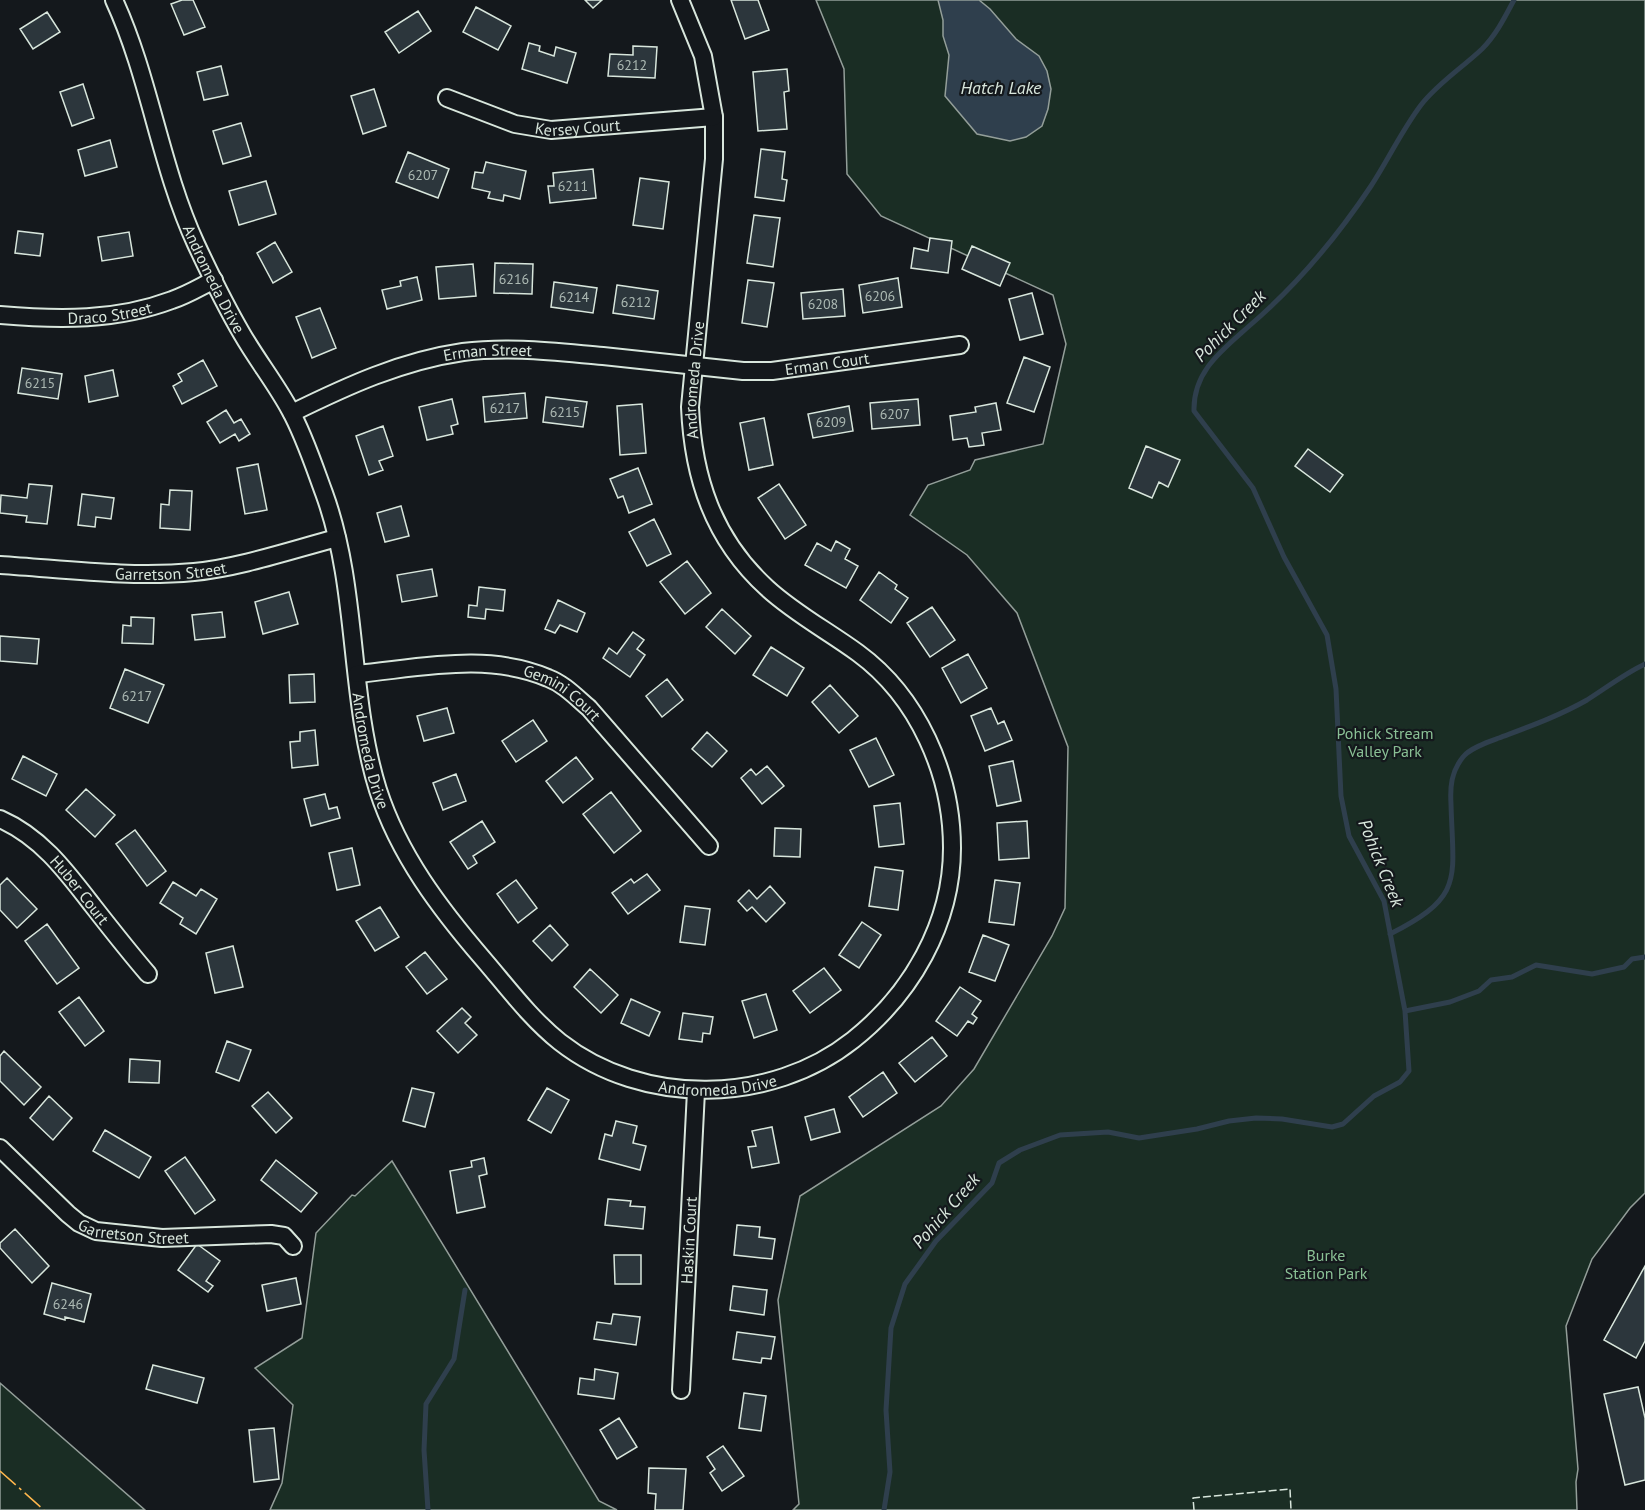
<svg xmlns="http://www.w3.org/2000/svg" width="1645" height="1510" font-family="'PT Sans',sans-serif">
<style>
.green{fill:#1a2d24;stroke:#939e99;stroke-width:1.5}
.water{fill:#2f3f4d;stroke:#939e99;stroke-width:1.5}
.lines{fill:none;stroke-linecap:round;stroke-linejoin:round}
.stream{stroke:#2f3f4d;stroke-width:5}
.building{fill:#2c363c;stroke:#d8e6dc;stroke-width:1.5}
.minor-casing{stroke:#d8e6dc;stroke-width:20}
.minor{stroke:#14181c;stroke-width:16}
.fence{stroke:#d8e6dc;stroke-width:1.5;stroke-dasharray:8 3;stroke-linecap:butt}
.power{stroke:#ffb74d;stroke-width:1.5;stroke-dasharray:21 4.5 3 4.5;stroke-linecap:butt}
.labels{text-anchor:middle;stroke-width:4.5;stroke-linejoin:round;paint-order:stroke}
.number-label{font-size:14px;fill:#adbab4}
.street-label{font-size:16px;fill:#d8e6dc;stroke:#14181c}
.park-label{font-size:16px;fill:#8ac095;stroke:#14181c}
.water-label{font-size:18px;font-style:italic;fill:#d8e6dc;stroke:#14181c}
</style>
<rect width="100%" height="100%" fill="#14181c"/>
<path class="green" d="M816,0H1645V1193L1630,1208L1592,1259L1566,1326L1578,1469L1576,1482L1577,1510H793L799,1504L778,1300L800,1196L941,1106L974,1069L1052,936L1065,908L1068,747L1017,613L967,555L910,515L928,485L970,470L975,460L1043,444L1066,344L1053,295L881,216L847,174L844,69Z
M392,1161L599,1501L617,1510H270L282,1483L293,1405L255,1368L302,1338L316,1233L352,1195L355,1196Z
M0,1383L145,1510H0Z"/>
<path class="water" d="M938,0H979L990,9L1016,39L1039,56L1047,71L1051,89L1048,109L1042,126L1026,137L1010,141L977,134L945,96L949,55L943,36V20Z"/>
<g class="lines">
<path class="stream" d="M1390,934C1465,896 1453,880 1451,804C1450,787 1451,772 1463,757C1470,748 1488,742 1499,738C1528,727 1559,716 1587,700C1606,688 1624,674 1645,664
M1405,1011L1450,1002L1479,991L1491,980L1512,977L1536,965L1592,974L1624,967L1632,959L1645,957
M428,1510L424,1450L426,1404L454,1359L465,1290
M884,1510L890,1472L886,1410L891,1328L905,1284L936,1241L992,1183L999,1163L1020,1150L1060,1135L1108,1132L1139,1138L1197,1129L1229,1121L1256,1118L1282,1119L1332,1127L1343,1124L1374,1096L1400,1082L1409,1071L1405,1011L1384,901L1349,836L1341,796L1336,689L1327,635L1284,557L1253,488L1194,411C1193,372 1221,351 1248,327C1295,287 1337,237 1371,186C1388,160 1402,130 1421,105C1438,83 1462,68 1482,49C1496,35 1505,17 1514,0"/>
</g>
<path class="building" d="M182,0H193L205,27L184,35L171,4Z
M585,0H602L593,8Z
M731,0H758L769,30L745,39Z
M476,7L511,26L498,50L463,32Z
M418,11L431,31L399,53L385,32Z
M47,12L60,32L33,49L20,29Z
M529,43L540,46L539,51L554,56L556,47L576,53L567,83L522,69Z
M633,46L657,47L655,78L608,76L610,54L633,55Z
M221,66L228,95L204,100L197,72Z
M787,69L789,91L784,92L787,129L758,131L753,72Z
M83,84L94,118L72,126L60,92Z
M374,89L386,126L363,134L351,96Z
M241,123L251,156L223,164L213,131Z
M110,140L117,167L85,176L78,150Z
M761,149L785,152L782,179L787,180L784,201L755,197Z
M408,152L449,169L438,198L396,182Z
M486,162L526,171L520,199L504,195L503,201L488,198L490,192L472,188L475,172L483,173Z
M593,169L596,198L550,203L548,186H554L553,173Z
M640,178L669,182L663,229L633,225Z
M266,181L276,214L239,225L229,191Z
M754,215L780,218L773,267L747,263Z
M18,231L43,234L40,256L15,253Z
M129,232L133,256L102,261L98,237Z
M930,238L952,241L948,273L911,268L914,248L928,251Z
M275,242L292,272L273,283L257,253Z
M972,246L1010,263L1000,286L962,269Z
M495,263L533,264L532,294L494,293Z
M473,264L476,296L439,299L436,267Z
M417,277L422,300L387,309L382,290L401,286L400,281Z
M898,278L902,307L863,313L859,285Z
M748,280L774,283L767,327L742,323Z
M554,282L597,288L593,313L551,307Z
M617,285L658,291L654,319L613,313Z
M843,289L845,316L803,319L801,293Z
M1032,293L1043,334L1020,340L1009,299Z
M320,308L336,348L312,358L296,317Z
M1024,357L1050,367L1034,412L1007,403Z
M203,360L217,386L182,404L173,386L182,381L178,374Z
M22,368L62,374L58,399L18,393Z
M113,370L118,396L89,402L85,376Z
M525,393L527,418L485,422L483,397Z
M546,397L587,402L583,427L543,422Z
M452,399L458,424L451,426L453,434L427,440L419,407Z
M918,399L920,425L872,429L870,403Z
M996,403L1001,430L982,433L984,445L969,447L967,438L953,440L950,416L976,412L975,407Z
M642,404L646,453L620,455L617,406Z
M849,406L853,431L813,438L808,414Z
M226,410L234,423L241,419L250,434L239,441L235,434L220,443L207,422Z
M764,418L773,465L749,470L740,423Z
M383,426L393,456L379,461L383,470L369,475L356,436Z
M1146,446L1180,460L1168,487L1159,482L1152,498L1129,488Z
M1308,449L1343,475L1330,492L1295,466Z
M258,464L267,510L245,514L237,468Z
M638,468L652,504L629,513L623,496L618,498L610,479Z
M29,484L52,486L47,524L26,522L27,516L0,513L1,495L27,498Z
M779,484L806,525L785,539L758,498Z
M170,490L192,491L190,530L160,528L161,504L169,505Z
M82,494L114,498L111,519L96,517L95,527L78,525Z
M401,506L409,536L385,542L377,513Z
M654,519L671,554L647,566L629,532Z
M836,541L850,549L845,559L858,566L846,588L805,565L817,543L831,551Z
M687,561L711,593L685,614L660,582Z
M432,569L437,596L402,602L397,575Z
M879,572L897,585L895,589L908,598L891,623L860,600Z
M479,587L505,590L503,611L486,609L485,619L468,617L469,605L477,606Z
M289,592L298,624L263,634L255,602Z
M558,600L585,613L577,632L560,625L555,633L545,629Z
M932,607L955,640L930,657L907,623Z
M722,609L751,636L735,654L706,627Z
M222,612L225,637L195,640L192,615Z
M131,617L154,618L153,644L122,643L123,625L131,626Z
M633,632L644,640L637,649L645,655L630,677L603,658L609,648L617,654Z
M0,636L39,639L37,664L0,661Z
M771,647L804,668L787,696L753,675Z
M968,654L987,688L961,703L942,668Z
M125,669L164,685L148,723L110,708Z
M314,674L315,702L290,703L289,675Z
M667,679L683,700L662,717L646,696Z
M830,685L858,716L839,733L812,702Z
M447,708L454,733L424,741L417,716Z
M991,708L998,724L1004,721L1012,740L985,751L971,716Z
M533,720L547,741L516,762L502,741Z
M315,730L318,765L292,768L290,742L300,741V732Z
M707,732L727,751L712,767L692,749Z
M876,738L894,775L869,787L850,750Z
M23,756L57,774L46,796L12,779Z
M576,757L593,779L563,803L546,781Z
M1013,761L1021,801L997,806L989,766Z
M767,766L784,786L762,804L741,778L751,769L756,775Z
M456,774L466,801L443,810L433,783Z
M86,789L115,815L95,837L66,810Z
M611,792L641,831L614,853L583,814Z
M325,794L329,809L337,807L340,818L311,826L304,799Z
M900,803L904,844L879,847L874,806Z
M482,821L495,842L473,856L477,863L468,869L450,842Z
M1027,821L1029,858L999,860L997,823Z
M775,828L801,829L800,857L774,856Z
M135,830L166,871L147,886L116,844Z
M352,848L360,885L337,890L329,853Z
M875,867L903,871L898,910L869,906Z
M647,874L660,890L628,914L612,893L631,879L634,883Z
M7,878L37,909L17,928L0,910V885Z
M516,880L537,908L518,923L497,894Z
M995,880L1020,883L1014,925L989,922Z
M173,882L196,896L201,889L217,899L196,934L180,924L183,918L160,903Z
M770,886L785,903L766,922L752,907L747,911L738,901L749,890L757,899Z
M685,906L710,909L705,945L680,942Z
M380,907L399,937L375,951L356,921Z
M862,922L881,935L859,968L839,955Z
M47,924L79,968L57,984L25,941Z
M550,925L568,945L552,961L533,941Z
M983,935L1009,945L995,981L969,972Z
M233,946L243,987L215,993L206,953Z
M425,952L447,979L427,994L406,967Z
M824,968L841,990L810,1013L793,991Z
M590,969L618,995L601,1013L574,987Z
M960,987L981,1001L972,1014L977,1018L973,1024L968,1021L957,1036L936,1021Z
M766,994L777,1030L754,1038L742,1001Z
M79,997L104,1031L85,1046L59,1012Z
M631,999L660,1012L649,1036L621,1023Z
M462,1008L471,1017L465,1023L477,1035L458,1053L437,1031Z
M683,1013L713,1017L710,1034L703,1033L702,1042L679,1039Z
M932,1037L947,1056L915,1082L899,1063Z
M227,1041L251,1050L239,1081L216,1072Z
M4,1051L41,1087L24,1105L0,1081V1056Z
M130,1059L160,1061L159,1083L129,1082Z
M883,1072L897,1093L863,1117L849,1097Z
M412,1088L434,1093L425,1127L403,1121Z
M547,1088L569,1100L551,1133L528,1120Z
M268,1092L292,1118L276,1133L252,1106Z
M49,1096L72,1118L53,1140L30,1118Z
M834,1109L840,1132L811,1140L805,1117Z
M616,1121L637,1126L633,1143L646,1146L640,1170L599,1159L605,1134L612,1136Z
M772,1127L779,1163L752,1168L748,1147L756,1146L752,1131Z
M105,1130L151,1157L139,1178L93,1151Z
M185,1157L215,1200L195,1214L165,1171Z
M484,1158L487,1174L479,1176L485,1207L457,1213L450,1171L472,1167L471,1161Z
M276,1160L317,1193L301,1212L261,1180Z
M608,1199L631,1201L630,1206L645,1207L643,1229L605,1225Z
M737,1225L760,1227L759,1237L775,1239L772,1259L734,1255Z
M15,1229L49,1266L32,1283L0,1248V1243Z
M197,1244L220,1261L206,1281L213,1286L208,1292L178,1270Z
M614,1255H641V1284H615Z
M1645,1266V1341L1636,1358L1604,1340Z
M296,1278L301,1304L267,1311L262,1285Z
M52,1283L91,1294L84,1322L65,1317V1320L44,1314Z
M733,1286L767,1290L764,1315L730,1310Z
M613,1314L640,1317L636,1345L594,1339L597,1322L611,1324Z
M737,1332L775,1337L771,1359L762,1358L761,1363L733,1359Z
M153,1365L204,1378L197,1403L146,1389Z
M595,1369L618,1373L614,1399L578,1394L580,1378L594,1380Z
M1638,1387L1645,1418V1480L1625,1485L1604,1394Z
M744,1393L766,1396L761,1431L739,1428Z
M619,1418L637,1447L617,1459L600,1430Z
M274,1428L279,1479L254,1482L249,1430Z
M723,1446L744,1476L722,1491L710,1473L715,1469L707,1457Z
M649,1468L686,1469L683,1510H655L656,1494L648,1493Z"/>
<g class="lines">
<g class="minor-casing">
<g id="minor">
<path id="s1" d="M114,0C150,78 160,166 196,244C210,274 225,305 242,334C257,360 276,384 290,410C304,435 314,466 324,493C359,589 348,694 378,790C399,855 440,909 484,960C508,988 531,1019 560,1042C643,1107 771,1105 853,1040C911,994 952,924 952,848C952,774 918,697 858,653C828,631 794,613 767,588C713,539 693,477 690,407L714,159V117L703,56L680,0"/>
<path id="s2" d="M447,98L515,124L551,130L714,117"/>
<path id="s3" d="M0,315C59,320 116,321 172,300C187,295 200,287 214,280"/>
<path id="s4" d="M292,413C347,386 401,361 463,352C509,346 556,352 603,356C650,361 696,366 743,371H772L960,345"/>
<path id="s5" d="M0,565C64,569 129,578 194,572C242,567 291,550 337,538"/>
<path id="s6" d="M357,674C420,668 488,652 548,678C564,684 576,697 589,708L709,846"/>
<path id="s7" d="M0,819C41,837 66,871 93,906C111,929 129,952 148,974"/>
<path id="s8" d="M0,1148L68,1214L79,1223L96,1231L162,1238L271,1234L284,1236L293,1246"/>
<path id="s9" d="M681,1390L696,1091"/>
</g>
</g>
<use href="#minor" class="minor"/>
<path class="fence" d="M1194,1510L1193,1498L1290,1489L1291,1510"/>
<path class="power" d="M0,1471L44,1510"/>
</g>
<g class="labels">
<g class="number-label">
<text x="632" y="70">6212</text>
<text x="423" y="180">6207</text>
<text x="573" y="191">6211</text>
<text x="514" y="284">6216</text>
<text x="880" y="301">6206</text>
<text x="574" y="302">6214</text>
<text x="636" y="307">6212</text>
<text x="823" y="309">6208</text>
<text x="40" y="388">6215</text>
<text x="505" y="413">6217</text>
<text x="565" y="417">6215</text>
<text x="895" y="419">6207</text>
<text x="831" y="427">6209</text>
<text x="137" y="701">6217</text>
<text x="68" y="1309">6246</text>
</g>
<g class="street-label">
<text dy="6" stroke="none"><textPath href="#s2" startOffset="136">Kersey Court</textPath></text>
<text dy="6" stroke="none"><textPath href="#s1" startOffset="297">Andromeda Drive</textPath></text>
<text dy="6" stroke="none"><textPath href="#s3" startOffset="110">Draco Street</textPath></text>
<text dy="6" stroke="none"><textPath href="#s4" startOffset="207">Erman Street</textPath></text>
<text dy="6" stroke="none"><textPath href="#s4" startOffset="548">Erman Court</textPath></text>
<text dy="6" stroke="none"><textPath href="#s1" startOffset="2258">Andromeda Drive</textPath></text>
<text dy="6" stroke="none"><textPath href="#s5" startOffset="171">Garretson Street</textPath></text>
<text dy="6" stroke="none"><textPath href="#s6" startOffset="213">Gemini Court</textPath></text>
<text dy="6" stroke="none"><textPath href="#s1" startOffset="801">Andromeda Drive</textPath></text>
<text dy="6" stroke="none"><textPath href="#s7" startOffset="108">Huber Court</textPath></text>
<text dy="6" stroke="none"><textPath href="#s1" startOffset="1323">Andromeda Drive</textPath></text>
<text dy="6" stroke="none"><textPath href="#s8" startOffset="165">Garretson Street</textPath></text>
<text dy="6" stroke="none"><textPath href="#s9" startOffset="150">Haskin Court</textPath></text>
</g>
<g class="park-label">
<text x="1385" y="739">Pohick Stream<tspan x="1385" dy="18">Valley Park</tspan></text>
<text x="1326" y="1261">Burke<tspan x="1326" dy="18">Station Park</tspan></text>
</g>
<g class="water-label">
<text x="1001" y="94">Hatch Lake</text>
<text transform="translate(1230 326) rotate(-45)" y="6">Pohick Creek</text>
<text transform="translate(1381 863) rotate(68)" y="6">Pohick Creek</text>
<text transform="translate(946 1211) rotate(-49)" y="6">Pohick Creek</text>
</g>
</g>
</svg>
